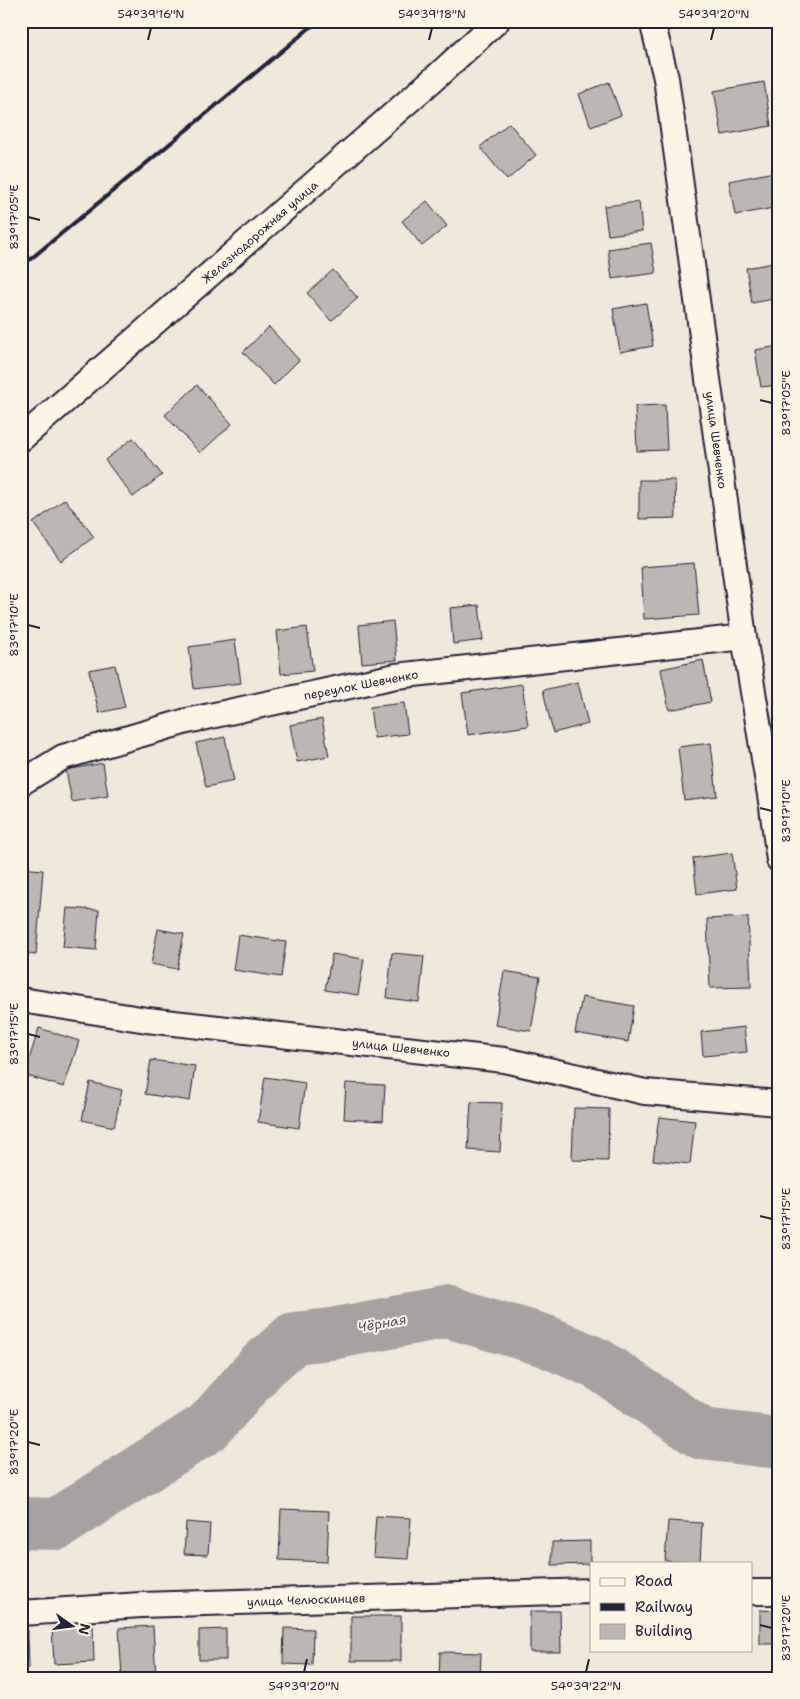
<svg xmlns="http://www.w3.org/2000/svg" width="800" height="1699" font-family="'Shantell Sans',sans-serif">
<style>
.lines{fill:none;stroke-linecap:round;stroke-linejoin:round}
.river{stroke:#a6a2a2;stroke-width:52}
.building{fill:#bcb7b3;stroke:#22223b}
.minor-casing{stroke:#22223b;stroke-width:28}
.minor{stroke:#fcf5e5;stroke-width:24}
.rail{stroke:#22223b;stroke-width:4}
.ticks{fill:none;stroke:#22223b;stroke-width:2}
.labels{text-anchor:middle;stroke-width:4;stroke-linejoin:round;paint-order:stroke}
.street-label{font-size:12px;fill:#22223b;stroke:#fcf5e5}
.water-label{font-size:14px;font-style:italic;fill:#575564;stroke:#fcf5e5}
.neatline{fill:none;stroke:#22223b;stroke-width:2}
.ticks-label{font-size:12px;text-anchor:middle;fill:#22223b}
</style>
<rect width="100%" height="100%" fill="#efe8db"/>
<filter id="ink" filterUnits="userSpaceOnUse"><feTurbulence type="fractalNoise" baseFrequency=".02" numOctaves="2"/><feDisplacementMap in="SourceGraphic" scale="10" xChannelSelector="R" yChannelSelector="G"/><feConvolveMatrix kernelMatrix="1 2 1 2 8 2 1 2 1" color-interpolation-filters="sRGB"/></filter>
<g filter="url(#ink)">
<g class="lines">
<path class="river" d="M21,1523L57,1524L208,1427L262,1366L294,1338L331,1334L448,1312L546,1341L598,1364L702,1434L779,1443"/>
</g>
<path class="building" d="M609,82L621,115L591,127L579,94Z
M764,82L771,126L722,135L714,91Z
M509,123L536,155L507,180L480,147Z
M779,171V207L735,215L729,181Z
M427,201L447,226L422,246L402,221Z
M639,202L642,231L608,235L604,206Z
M651,243L656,273L612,279L608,249Z
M779,262V298L752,303L746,268Z
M333,270L358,298L331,321L307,293Z
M646,303L653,346L620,352L613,309Z
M269,327L299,360L274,385L243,352Z
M779,346V385L761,387L755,350Z
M197,385L232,424L200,453L165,415Z
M665,405L667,450L637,451L635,406Z
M779,435V463L774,436Z
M133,438L162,475L133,497L105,460Z
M639,480H675L676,518L639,519Z
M65,499L94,537L61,561L33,523Z
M694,563L699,615L644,619L641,567Z
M479,605L483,640L453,644L450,608Z
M393,621L397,660L362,663L359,625Z
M307,627L313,671L281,674L277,631Z
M235,640L241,683L194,689L189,647Z
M703,660L711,702L669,710L661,669Z
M115,665L125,707L99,713L89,670Z
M578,682L588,724L553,733L543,690Z
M522,684L528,726L468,735L462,693Z
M404,703L408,734L374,738L370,707Z
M322,719L329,756L297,762L290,725Z
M225,737L234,781L206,787L196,743Z
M711,743L717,796L684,800L678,747Z
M103,763L108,796L72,802L66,770Z
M732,853L737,889L697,894L693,858Z
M21,868L43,870L36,955L21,953Z
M67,908L99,910L96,950L63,947Z
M748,917L751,987L710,988L707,919Z
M158,929L184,934L177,969L151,964Z
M238,935L286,942L281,977L233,970Z
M392,953L424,956L419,1002L387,998Z
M332,954L364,959L358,995L325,990Z
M504,971L540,977L531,1031L495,1025Z
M582,997L634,1006L628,1042L575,1033Z
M744,1027L747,1052L703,1056L701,1032Z
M39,1028L79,1041L64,1087L24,1075Z
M151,1060L195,1066L190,1101L145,1094Z
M265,1077L305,1083L299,1128L258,1122Z
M90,1082L122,1090L114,1127L82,1120Z
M346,1083L385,1085L383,1121L344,1119Z
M471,1102L502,1103L500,1152L468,1150Z
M574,1108L609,1109L608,1161L572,1160Z
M659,1117L695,1121L690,1164L653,1160Z
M281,1509L329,1511L327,1562L279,1560Z
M376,1516L411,1518L408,1559L373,1557Z
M668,1521L702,1523L700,1563L665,1561Z
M186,1522L210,1524L208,1555L184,1554Z
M590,1541V1564L552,1565V1542Z
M760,1610L779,1611V1644H760Z
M530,1611H560L561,1652H530Z
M351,1616H401V1661H351Z
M93,1626L94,1662L54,1664L52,1628Z
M153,1626L156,1678H122L119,1628Z
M284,1628L313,1629L312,1665L283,1664Z
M226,1629V1660H199V1630Z
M21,1630H28L29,1668H21Z
M440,1652L481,1653L480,1678H439Z"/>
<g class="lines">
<g class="minor-casing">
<path id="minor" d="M652,21L666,78L744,637L772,807L779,860
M21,439L436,77L497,21
M21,783L63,757L187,721L396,676L744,637
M21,1000L147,1020L504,1060L645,1092L779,1103
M751,1592H779
M21,1613L141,1605L591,1591"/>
</g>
<use href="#minor" class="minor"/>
<path class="rail" d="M21,267L318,21"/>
</g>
</g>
<path class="ticks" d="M148,40L151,28M429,40L432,28M711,40L714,28M28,217L40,220M760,400L772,403M28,625L40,628M760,808L772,811M28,1034L40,1037M760,1216L772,1219M28,1442L40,1445M760,1625L772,1628M304,1672L307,1659M586,1672L589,1659"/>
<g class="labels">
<g class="street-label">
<text transform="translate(260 232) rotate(-41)" y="4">Железнодорожная улица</text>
<text transform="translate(716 440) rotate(82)" y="4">улица Шевченко</text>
<text transform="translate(361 685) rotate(-11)" y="4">переулок Шевченко</text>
<text transform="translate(401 1048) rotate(6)" y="4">улица Шевченко</text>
<text transform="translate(306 1600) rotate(-2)" y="4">улица Челюскинцев</text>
</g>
<g class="water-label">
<text transform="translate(382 1323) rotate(-10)" y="5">Чёрная</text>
</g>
</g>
<rect width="800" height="1699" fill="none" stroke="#fcf5e5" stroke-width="55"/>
<rect x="590" y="1562" width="162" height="90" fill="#fcf5e5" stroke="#a5a1a1"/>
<rect x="600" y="1578" width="25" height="8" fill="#fcf5e5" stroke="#a5a1a1"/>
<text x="635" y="1586" font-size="15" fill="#22223b">Road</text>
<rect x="600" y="1603" width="25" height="8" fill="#22223b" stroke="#a5a1a1"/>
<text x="635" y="1612" font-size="15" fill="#22223b">Railway</text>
<rect x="600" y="1624" width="25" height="15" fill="#bcb7b3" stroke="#a5a1a1"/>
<text x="635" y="1636" font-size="15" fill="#22223b">Building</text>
<g transform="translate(72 1626) rotate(104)" stroke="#fcf5e5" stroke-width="4" paint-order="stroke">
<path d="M0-4L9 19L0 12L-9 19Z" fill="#22223b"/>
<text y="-8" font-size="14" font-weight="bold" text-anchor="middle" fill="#22223b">N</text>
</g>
<rect x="28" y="28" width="744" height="1644" class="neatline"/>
<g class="ticks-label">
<text x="151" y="18">54°39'16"N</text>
<text x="432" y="18">54°39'18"N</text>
<text x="714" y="18">54°39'20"N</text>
<text transform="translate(14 217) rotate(-90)" y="4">83°17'05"E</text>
<text transform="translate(786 403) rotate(-90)" y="4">83°17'05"E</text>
<text transform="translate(14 625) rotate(-90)" y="4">83°17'10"E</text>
<text transform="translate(786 811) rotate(-90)" y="4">83°17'10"E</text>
<text transform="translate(14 1034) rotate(-90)" y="4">83°17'15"E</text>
<text transform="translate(786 1219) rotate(-90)" y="4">83°17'15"E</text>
<text transform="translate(14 1442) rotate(-90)" y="4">83°17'20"E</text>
<text transform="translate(786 1628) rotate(-90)" y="4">83°17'20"E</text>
<text x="304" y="1690">54°39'20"N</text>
<text x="586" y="1690">54°39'22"N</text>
</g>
</svg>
